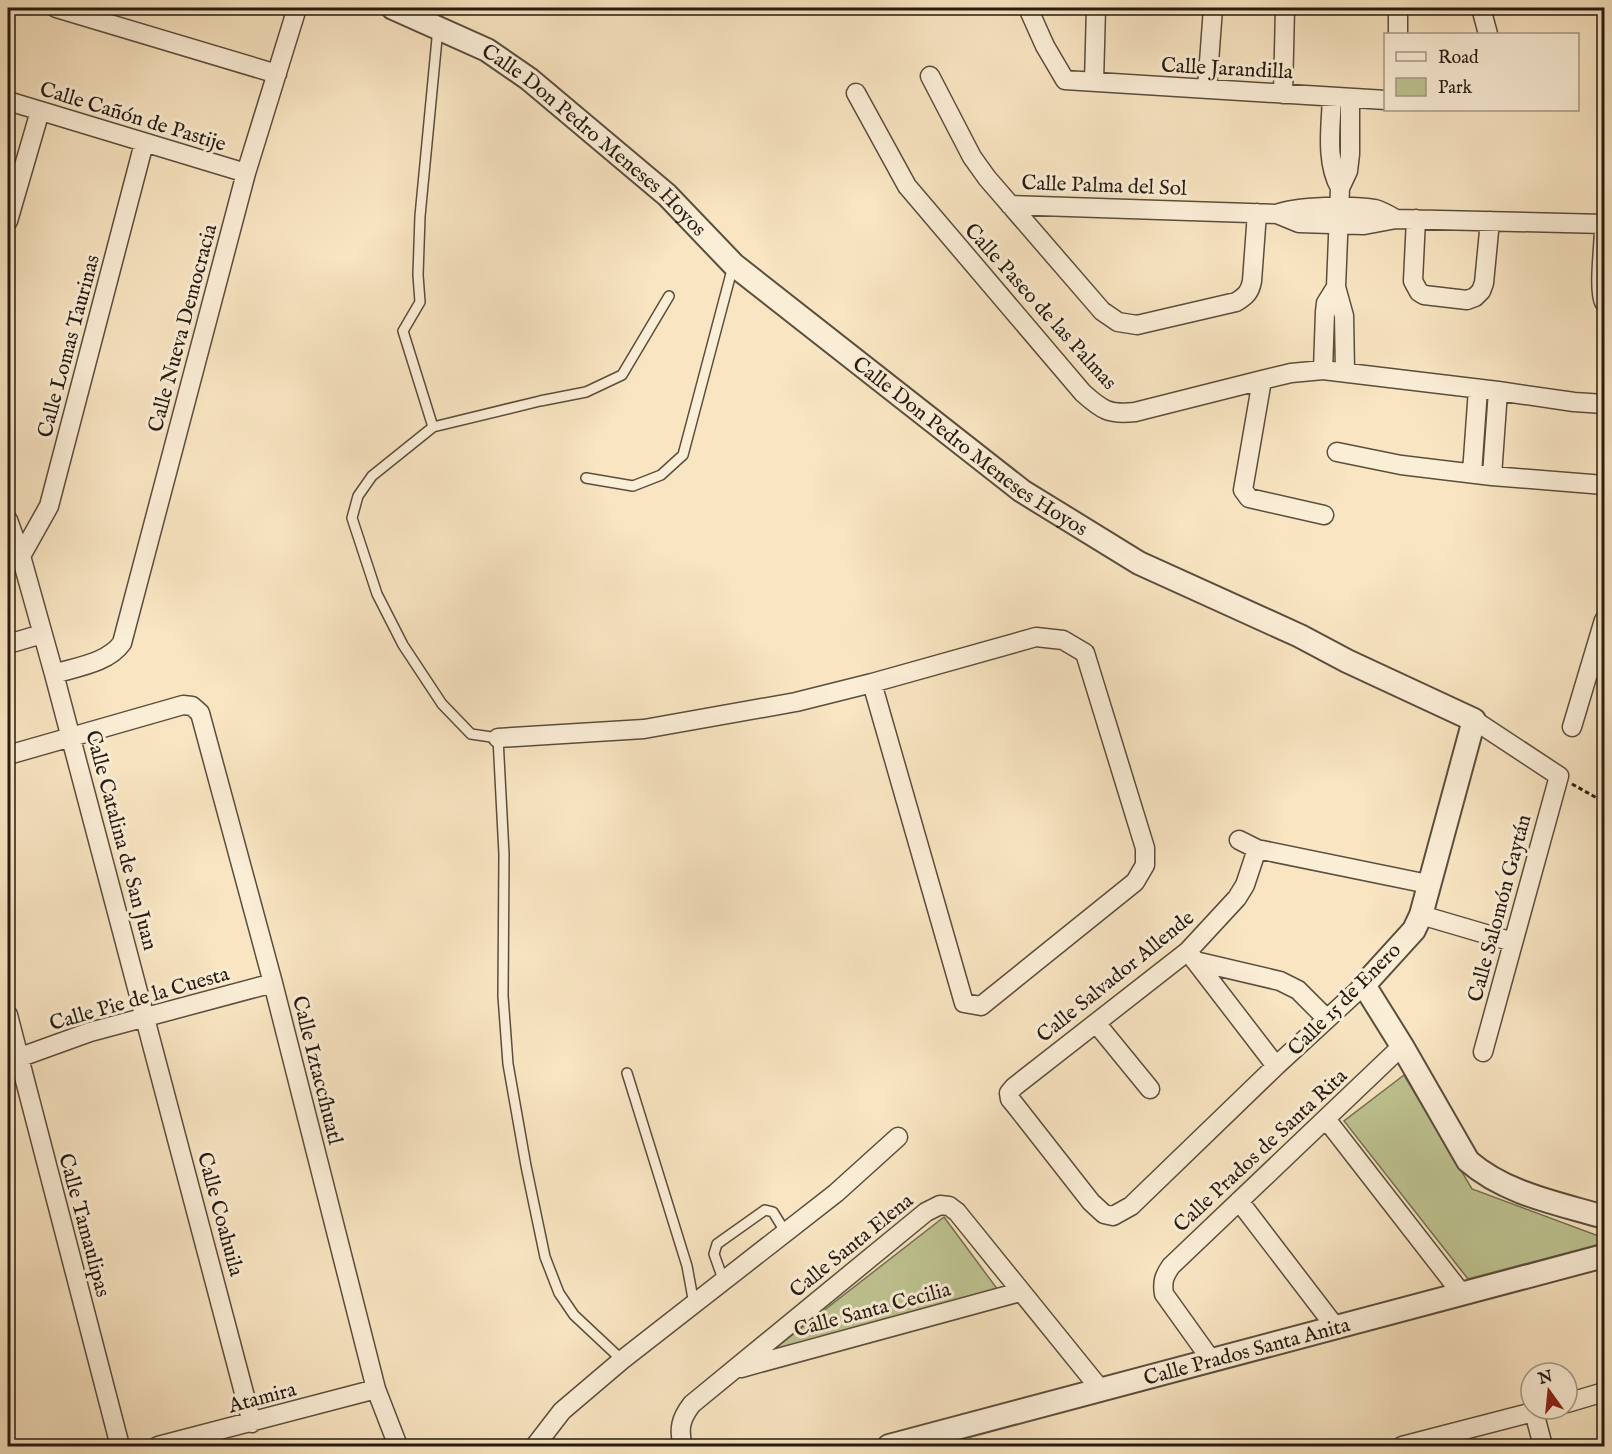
<svg xmlns="http://www.w3.org/2000/svg" width="1612" height="1454" font-family="'IM FELL English',serif">
<style>
.green{fill:#bfc492;stroke:#727052;stroke-width:1.5}
.lines{fill:none;stroke-linecap:round;stroke-linejoin:round}
.service-casing{stroke:#5a4e3d;stroke-width:12}
.minor-casing{stroke:#5a4e3d;stroke-width:21}
.tertiary-casing{stroke:#5a4e3d;stroke-width:26}
.path{stroke:#251b11;stroke-width:3;stroke-dasharray:4.5 3;stroke-linecap:butt}
.service{stroke:#fbeed7;stroke-width:9}
.minor{stroke:#fbeed7;stroke-width:18}
.tertiary{stroke:#fbeed7;stroke-width:22}
.labels{text-anchor:middle;stroke-width:6;stroke-linejoin:round;paint-order:stroke}
.street-label{font-size:21px;fill:#251b11;stroke:#fbeed7}
</style>
<rect width="100%" height="100%" fill="#f9e5c2"/>
<filter id="stains"><feTurbulence type="fractalNoise" baseFrequency=".00333" numOctaves="4"/><feColorMatrix values="0 0 0 0 .2 0 0 0 0 .09 0 0 0 0 .02 0 0 0 .5 -.17"/></filter>
<radialGradient id="worn" r=".72"><stop offset=".6" stop-color="#630" stop-opacity="0"/><stop offset="1" stop-color="#630" stop-opacity=".3"/></radialGradient>
<path class="green" d="M1404,1075L1472,1189L1604,1238V1243L1468,1279L1344,1121Z
M944,1217L998,1290L773,1350Z"/>
<g class="lines">
<g class="service-casing">
<path id="service" d="M438,28L420,216L418,275L420,302L403,331L433,427L372,476L358,496L352,518L377,594L403,645L442,704L471,734L498,738L504,854L503,996L508,1064L526,1166L545,1257L559,1293L574,1315L622,1360
M433,427L540,401L586,392L622,375L669,296
M586,478L633,486L661,475L683,455L733,266
M627,1073L687,1266L694,1304
M724,1282L714,1254L717,1244L765,1210L773,1212L786,1233"/>
</g>
<g class="minor-casing">
<path id="minor" d="M56,8L277,74
M1028,8L1045,46L1065,80L1386,100
M1481,8L1488,34
M1398,34V8
M930,76L972,157L987,178L1102,311L1118,322L1137,325L1236,302C1246,296 1250,292 1252,281L1257,213
M1094,82L1096,8
M1207,89L1213,8
M856,93L907,186L1083,393C1102,410 1109,415 1135,412L1262,380L1291,373L1323,370L1498,391L1574,402L1604,404
M1283,94L1285,8
M1332,97C1331,126 1325,161 1340,188
M8,101L246,173
M1010,205L1277,214C1295,206 1355,205 1375,209C1382,211 1389,215 1396,219
M1277,214L1299,223L1364,225L1396,219L1604,224
M1416,219L1413,281L1419,292L1424,295L1467,300L1475,297L1481,291L1484,283L1490,221
M8,221L40,111
M1604,229C1604,245 1598,290 1604,302
M1323,370L1325,312L1326,303L1336,287
M1345,371L1344,316L1336,287L1340,188L1348,171L1350,154V98
M1262,380L1243,490L1249,498L1324,515
M1337,452L1401,465L1492,476L1604,485
M1472,473L1478,389
M1492,476L1498,391
M8,520L21,556L54,674L252,1423
M21,556L49,506L144,143
M8,644L42,634
M54,674C76,667 108,663 122,643L246,173L297,8
M1474,720L1559,776L1483,1052
M1572,727L1604,620
M498,738L644,729L796,702L872,683L1036,637L1063,640L1085,653L1145,848V865L1135,882L981,1006L964,1003L872,683
M8,755L183,705L192,706L200,713L273,983L376,1389L398,1446
M1239,840L1257,849L1428,884
M1257,849L1245,885L1237,898L1188,951L1014,1087L1009,1093L1010,1099L1015,1105L1091,1202L1104,1214L1113,1216L1131,1206L1276,1066L1364,985
M1421,915L1513,942
M1193,958L1276,1066
M1195,961L1280,981L1298,990L1327,1019
M8,1015L120,1446
M1096,1023L1150,1089
M18,1058L90,1032L273,983
M1326,1119L1462,1294
M1239,1201L1337,1329
M1212,1361L1164,1294C1162,1282 1164,1276 1171,1266L1402,1046
M741,1368L1020,1292
M1567,1403L1604,1392
M1534,1412L1543,1446
M158,1446L376,1389
M535,1446L562,1411L622,1360L836,1193L898,1137
M683,1446C678,1429 681,1418 692,1404L926,1212L940,1205L949,1206L957,1212L1101,1390
M1402,1446L1545,1409"/>
</g>
<g class="tertiary-casing">
<g id="tertiary">
<path id="s1" d="M393,8L487,50L529,79L667,195L734,265L1022,491L1139,563L1300,636L1347,661L1474,720L1421,915L1414,930L1364,985L1402,1046L1468,1161C1506,1194 1557,1203 1604,1217"/>
<path id="s2" d="M889,1446L1604,1256"/>
</g>
</g>
<path class="path" d="M1572,784L1604,802"/>
<use href="#service" class="service"/>
<use href="#minor" class="minor"/>
<use href="#tertiary" class="tertiary"/>
</g>
<g class="labels">
<g class="street-label">
<text transform="translate(1227 68) rotate(3)" y="7">Calle Jarandilla</text>
<text transform="translate(133 116) rotate(17)" y="7">Calle Cañón de Pastije</text>
<text dy="7" stroke="none"><textPath href="#s1" startOffset="243">Calle Don Pedro Meneses Hoyos</textPath></text>
<text transform="translate(1104 185) rotate(2)" y="7">Calle Palma del Sol</text>
<text transform="translate(1041 306) rotate(48)" y="7">Calle Paseo de las Palmas</text>
<text transform="translate(182 328) rotate(-75)" y="7">Calle Nueva Democracia</text>
<text transform="translate(68 346) rotate(-75)" y="7">Calle Lomas Taurinas</text>
<text dy="7" stroke="none"><textPath href="#s1" startOffset="729">Calle Don Pedro Meneses Hoyos</textPath></text>
<text transform="translate(122 840) rotate(75)" y="7">Calle Catalina de San Juan</text>
<text transform="translate(1499 908) rotate(-75)" y="7">Calle Salomón Gaytán</text>
<text transform="translate(1115 976) rotate(-39)" y="7">Calle Salvador Allende</text>
<text transform="translate(139 998) rotate(-16)" y="7">Calle Pie de la Cuesta</text>
<text transform="translate(1344 999) rotate(-45)" y="7">Calle 15 de Enero</text>
<text transform="translate(318 1070) rotate(76)" y="7">Calle Iztaccíhuatl</text>
<text transform="translate(1260 1150) rotate(-43)" y="7">Calle Prados de Santa Rita</text>
<text transform="translate(221 1214) rotate(75)" y="7">Calle Coahuila</text>
<text transform="translate(85 1225) rotate(75)" y="7">Calle Tamaulipas</text>
<text transform="translate(851 1245) rotate(-39)" y="7">Calle Santa Elena</text>
<text transform="translate(872 1309) rotate(-15)" y="7">Calle Santa Cecilia</text>
<text dy="7" stroke="none"><textPath href="#s2" startOffset="370">Calle Prados Santa Anita</textPath></text>
<text transform="translate(262 1397) rotate(-15)" y="7">Atamira</text>
</g>
</g>
<rect width="1612" height="1454" fill="none" stroke="#f9e5c2" stroke-width="30"/>
<rect x="9" y="9" width="1594" height="1436" fill="none" stroke="#251b11" stroke-width="3"/>
<rect x="15" y="15" width="1582" height="1424" fill="none" stroke="#251b11" stroke-width="1.5"/>
<rect x="1384" y="33" width="195" height="78" fill="#fbeed7" stroke="#a59a88" stroke-width="1.5"/>
<rect x="1396" y="52" width="30" height="9" fill="#fbeed7" stroke="#a59a88" stroke-width="1.5"/>
<text x="1438" y="63" font-size="18" fill="#251b11">Road</text>
<rect x="1396" y="78" width="30" height="18" fill="#bfc492" stroke="#a59a88" stroke-width="1.5"/>
<text x="1438" y="93" font-size="18" fill="#251b11">Park</text>
<g transform="translate(1549 1391) rotate(345)"><circle r="28" fill="#fbeed7" stroke="#a59a88" stroke-width="1.5"/>
<path d="M0-4.5L10 22L0 15L-10 22Z" fill="#8f2418"/>
<text y="-9" font-size="16" font-weight="bold" text-anchor="middle" fill="#251b11">N</text>
</g>
<rect width="100%" height="100%" filter="url(#stains)"/>
<rect width="100%" height="100%" fill="url(#worn)"/>
</svg>
